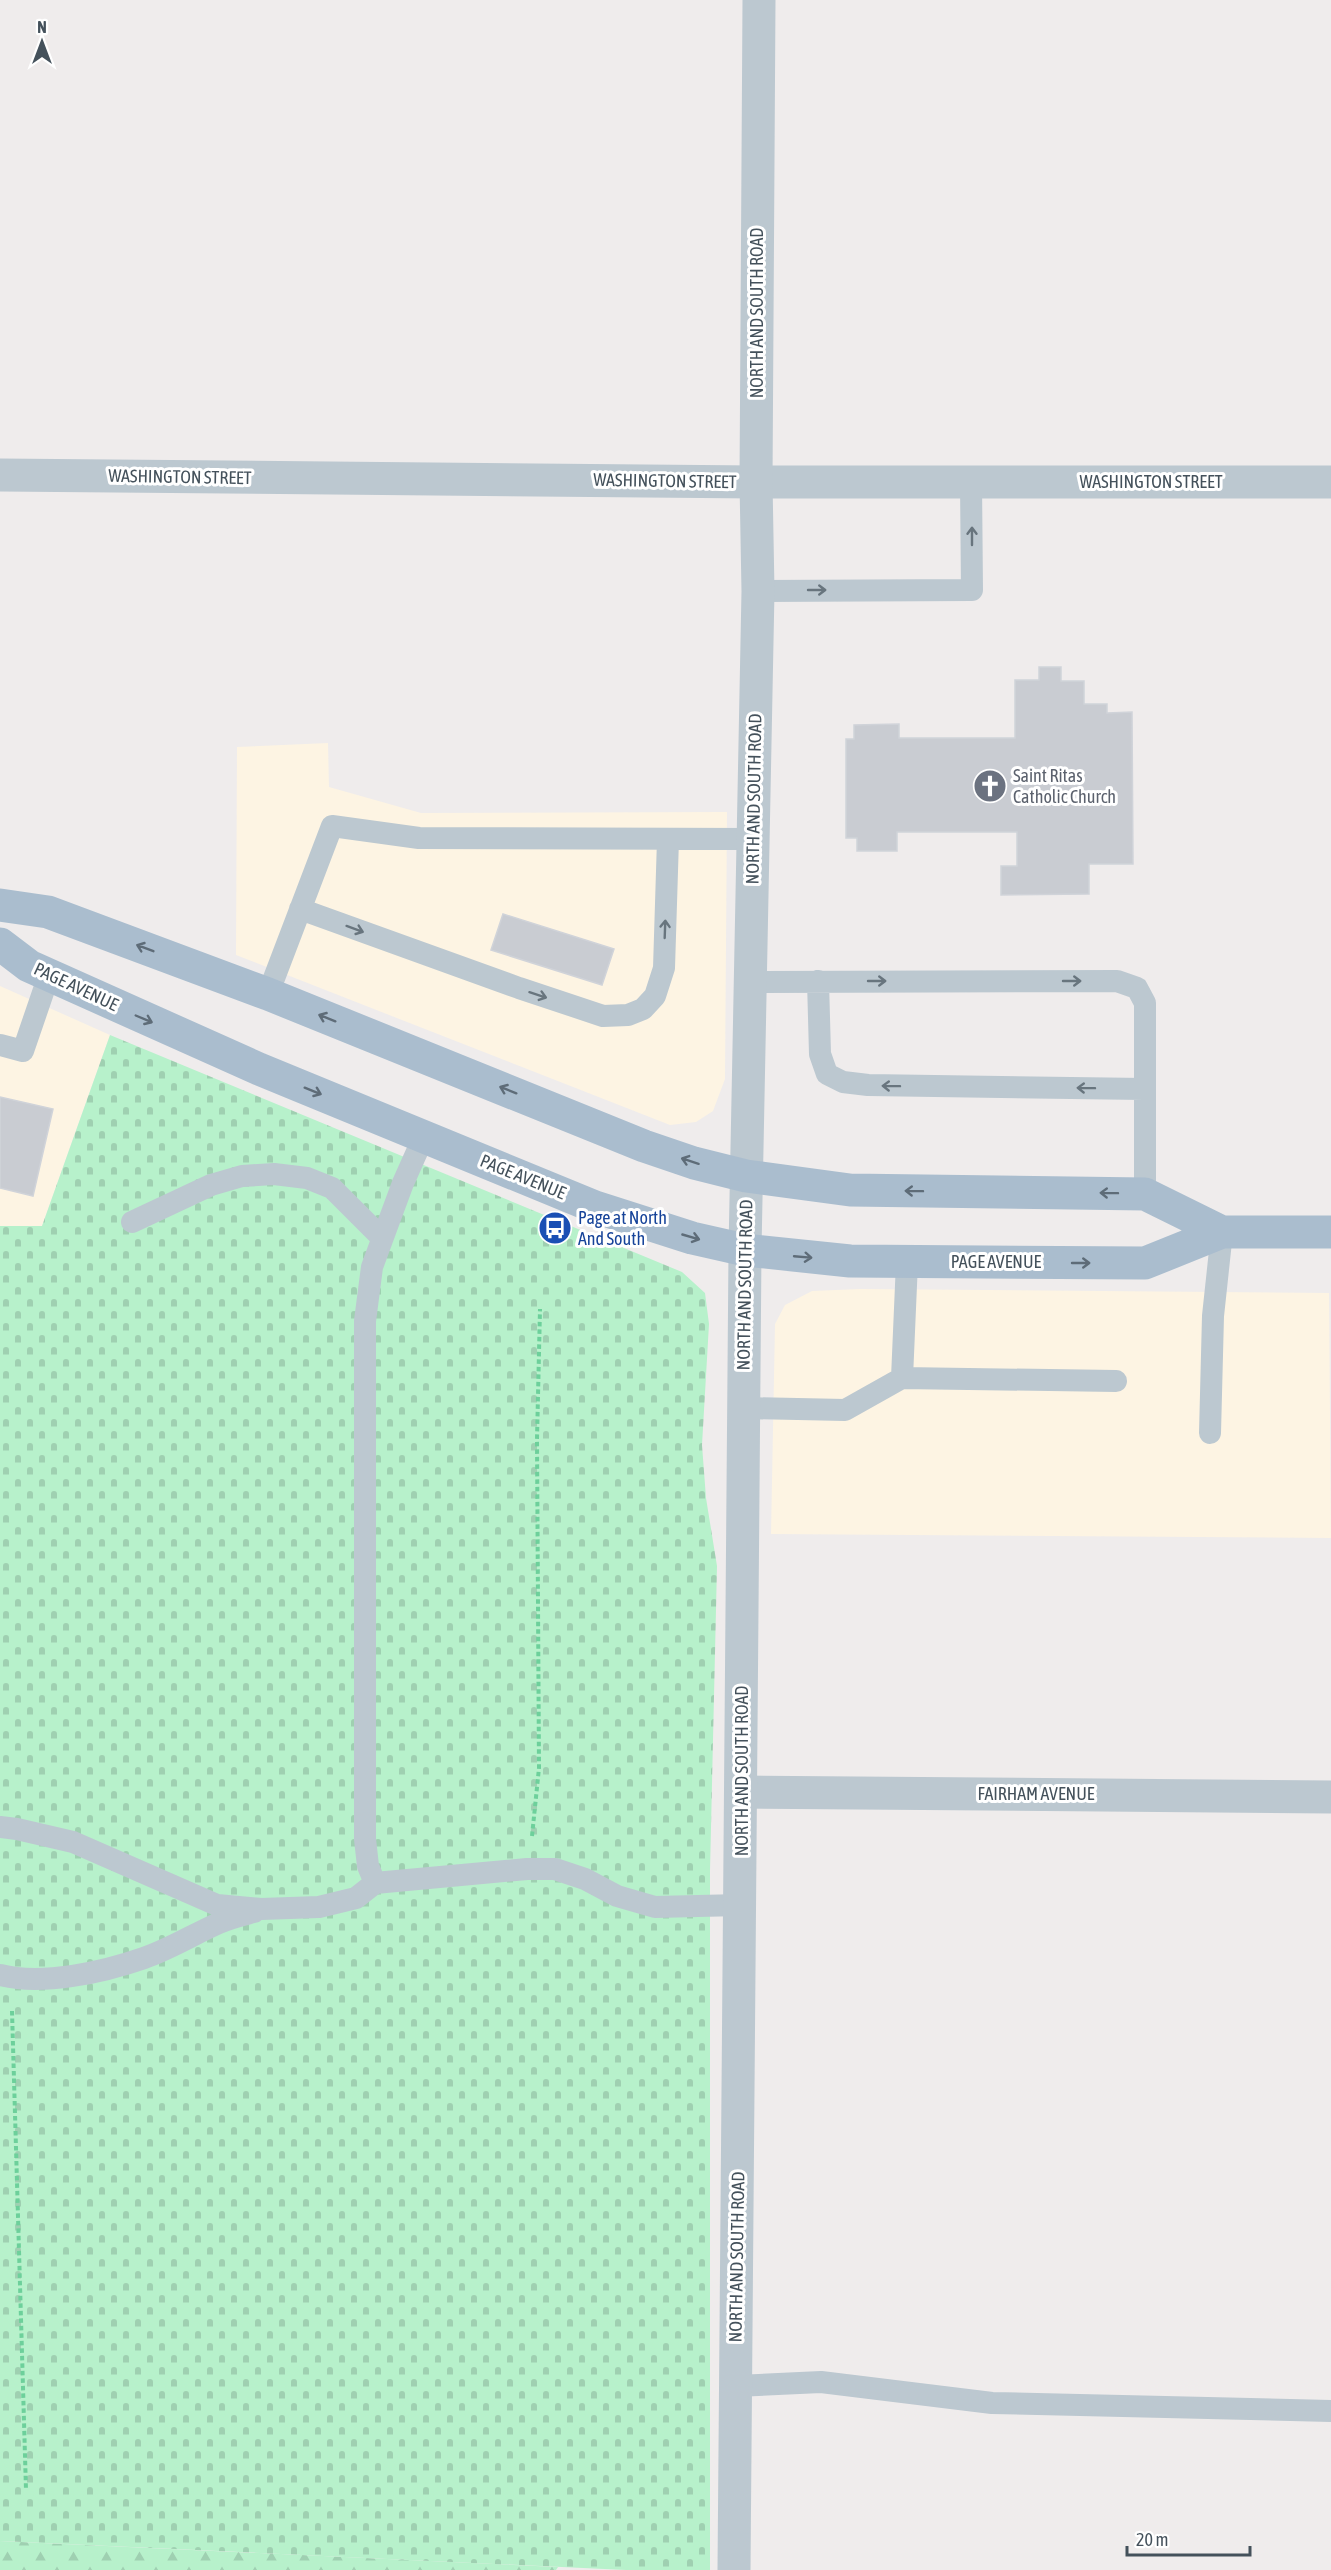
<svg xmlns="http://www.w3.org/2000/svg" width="1331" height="2570" font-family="'Asap Condensed',sans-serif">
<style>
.commercial{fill:#fdf4e3}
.forest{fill:url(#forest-firs)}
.cemetery{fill:url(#cemetery-stones)}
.building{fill:#c9ccd2;stroke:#d0d3d9;stroke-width:1.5}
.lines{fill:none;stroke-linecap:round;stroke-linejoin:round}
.path{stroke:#6dd09b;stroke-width:4;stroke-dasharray:4.5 3;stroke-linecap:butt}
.service{stroke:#bcc8d0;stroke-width:22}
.minor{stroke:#bcc8d0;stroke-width:33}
.tertiary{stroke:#bcc8d0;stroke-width:33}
.primary{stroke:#aabdce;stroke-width:33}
.oneway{stroke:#68757e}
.oneway2{stroke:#5e6c78}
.labels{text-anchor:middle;stroke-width:6;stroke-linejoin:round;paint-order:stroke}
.street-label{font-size:18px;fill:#44515b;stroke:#fff}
.worship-label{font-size:18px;fill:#5b616d;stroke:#fff;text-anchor:start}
.transit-label{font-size:18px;fill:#164399;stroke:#fff;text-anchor:start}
</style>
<defs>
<pattern id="forest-firs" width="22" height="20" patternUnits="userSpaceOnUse" patternTransform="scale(1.5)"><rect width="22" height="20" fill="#b7f1cb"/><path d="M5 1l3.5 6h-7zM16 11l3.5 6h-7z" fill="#9fd0b1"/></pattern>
<pattern id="cemetery-stones" width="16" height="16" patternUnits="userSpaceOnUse" patternTransform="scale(1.5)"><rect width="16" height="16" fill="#b7f1cb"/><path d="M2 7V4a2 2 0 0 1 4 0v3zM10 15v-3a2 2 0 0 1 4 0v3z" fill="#9fd0b1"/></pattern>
</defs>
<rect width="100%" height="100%" fill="#efecec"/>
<path class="commercial" d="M328,743L329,787L421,813L727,812L725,1079L713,1111L696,1122L670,1125L236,955L237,747Z
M0,986L110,1035L42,1226H0Z
M860,1289L1329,1293L1331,1538L771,1534L775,1324L785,1305L812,1291Z"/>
<path class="forest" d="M0,2541L558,2567L556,2570H0Z"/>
<path class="cemetery" d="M110,1035L682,1272L705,1293L709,1324L702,1445L706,1498L717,1566L710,1871V2570H626L0,2541V1226H42Z"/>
<path class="building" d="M1039,667H1061V681H1084V704H1107V713L1132,712L1133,864H1089V894L1001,895V866H1017V832H897V851H857V838H846V739H854V725L899,724V738H1015V680H1039Z
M503,914L614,949L602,985L491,950Z
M0,1097L53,1109L33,1196L0,1188Z"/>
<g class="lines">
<path class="path" d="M532,1836L539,1768L537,1439L540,1309
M12,2011L26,2490"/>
<path class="service" d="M758,591L972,590L971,482
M300,909L519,988L603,1016L628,1015L643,1009L655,996L664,968L668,839
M818,981L820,1054L827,1074L843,1082L868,1085L1144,1089
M750,982L1117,981L1137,988L1145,1003V1194
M268,994L332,826L419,838L753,839
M0,1045L23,1051L49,975
M132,1222L211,1185L242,1176L274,1174L307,1178L332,1188L382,1238
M902,1378L1116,1381
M744,1408L845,1410L902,1378L907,1262
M1210,1433L1213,1316L1222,1232
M0,1827L17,1829L73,1842L217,1905L261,1909L319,1907L356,1898L375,1883L527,1869H555L585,1879L617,1896L655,1907L741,1905
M375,1883L368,1866L365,1839V1321L372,1267L403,1183L424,1136
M0,1975C42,1986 104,1972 144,1958C170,1949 194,1934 219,1923C230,1918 243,1915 254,1912
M736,2386L821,2382L992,2403L1331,2411"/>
<path class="minor" d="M0,475L756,482H1331
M742,1792L1331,1797"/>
<path class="tertiary" d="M734,2570L745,1250L758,591L756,482L759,0"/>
<path class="primary" d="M0,905L48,912L268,994L644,1146L694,1163L746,1176L850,1190L1145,1194L1222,1232
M0,944L29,966L259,1069L595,1207L692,1238L745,1250L850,1261L1145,1263L1222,1232H1331"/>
</g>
<defs><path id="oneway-shaft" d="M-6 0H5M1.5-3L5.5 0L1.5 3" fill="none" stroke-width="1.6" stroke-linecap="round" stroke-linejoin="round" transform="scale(1.5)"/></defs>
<g class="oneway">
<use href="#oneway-shaft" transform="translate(972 536) rotate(-90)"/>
<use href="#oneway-shaft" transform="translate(817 590)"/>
<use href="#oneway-shaft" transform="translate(355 929) rotate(20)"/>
<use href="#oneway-shaft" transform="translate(665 929) rotate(-88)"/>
<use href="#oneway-shaft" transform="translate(877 981)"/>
<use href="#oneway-shaft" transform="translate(1072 981)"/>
<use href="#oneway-shaft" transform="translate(538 995) rotate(18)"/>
<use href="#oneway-shaft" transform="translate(891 1086) rotate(-179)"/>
<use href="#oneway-shaft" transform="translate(1086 1088) rotate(-179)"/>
</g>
<g class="oneway2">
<use href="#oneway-shaft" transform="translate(145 948) rotate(-159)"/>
<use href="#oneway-shaft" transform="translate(327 1018) rotate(-158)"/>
<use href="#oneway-shaft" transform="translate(144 1019) rotate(23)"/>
<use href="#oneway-shaft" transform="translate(508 1090) rotate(-158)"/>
<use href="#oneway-shaft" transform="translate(313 1091) rotate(22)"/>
<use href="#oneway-shaft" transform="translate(690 1161) rotate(-162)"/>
<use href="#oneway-shaft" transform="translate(914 1191) rotate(-179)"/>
<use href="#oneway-shaft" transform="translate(1109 1193) rotate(-179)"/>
<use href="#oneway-shaft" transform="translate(691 1237) rotate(16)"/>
<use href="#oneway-shaft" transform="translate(803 1257) rotate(5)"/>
<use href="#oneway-shaft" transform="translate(1081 1263)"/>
</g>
<defs>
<g id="church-disc" transform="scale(1.725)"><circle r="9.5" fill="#6b7280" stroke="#fff"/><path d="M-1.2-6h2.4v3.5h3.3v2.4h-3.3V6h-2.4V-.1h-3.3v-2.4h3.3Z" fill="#fff"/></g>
<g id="bus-disc" transform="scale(1.725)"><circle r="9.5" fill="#1a4fb4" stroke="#fff"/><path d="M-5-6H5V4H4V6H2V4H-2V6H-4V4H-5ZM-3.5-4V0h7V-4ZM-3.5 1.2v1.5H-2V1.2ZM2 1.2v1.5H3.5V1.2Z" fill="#fff"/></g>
</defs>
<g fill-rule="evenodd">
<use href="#church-disc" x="990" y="786"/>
<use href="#bus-disc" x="555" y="1228"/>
</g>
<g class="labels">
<g class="street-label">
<text transform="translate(757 313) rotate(-90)" y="6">NORTH AND SOUTH ROAD</text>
<text transform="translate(180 477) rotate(1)" y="6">WASHINGTON STREET</text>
<text transform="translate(665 481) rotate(1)" y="6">WASHINGTON STREET</text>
<text x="1151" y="488">WASHINGTON STREET</text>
<text transform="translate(754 799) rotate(-89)" y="6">NORTH AND SOUTH ROAD</text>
<text transform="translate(76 987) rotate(25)" y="6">PAGE AVENUE</text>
<text transform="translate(523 1177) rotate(22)" y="6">PAGE AVENUE</text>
<text x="996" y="1268">PAGE AVENUE</text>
<text transform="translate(745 1285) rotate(-89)" y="6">NORTH AND SOUTH ROAD</text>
<text transform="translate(742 1771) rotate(-90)" y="6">NORTH AND SOUTH ROAD</text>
<text x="1036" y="1800">FAIRHAM AVENUE</text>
<text transform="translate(737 2257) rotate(-89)" y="6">NORTH AND SOUTH ROAD</text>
</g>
<g class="worship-label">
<text x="1013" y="782">Saint Ritas<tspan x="1013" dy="21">Catholic Church</tspan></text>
</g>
<g class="transit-label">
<text x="578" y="1224">Page at North<tspan x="578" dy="21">And South</tspan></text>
</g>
</g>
<g transform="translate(42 42)" stroke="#ffffff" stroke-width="4.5" paint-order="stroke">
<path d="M0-4.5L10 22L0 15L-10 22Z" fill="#44515b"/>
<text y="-9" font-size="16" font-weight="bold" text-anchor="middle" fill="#44515b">N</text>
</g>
<path d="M1127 2546v9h123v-9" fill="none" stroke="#44515b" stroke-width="3"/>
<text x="1136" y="2546" font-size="18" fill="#44515b" stroke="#ffffff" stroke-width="4.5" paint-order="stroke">20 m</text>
</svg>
